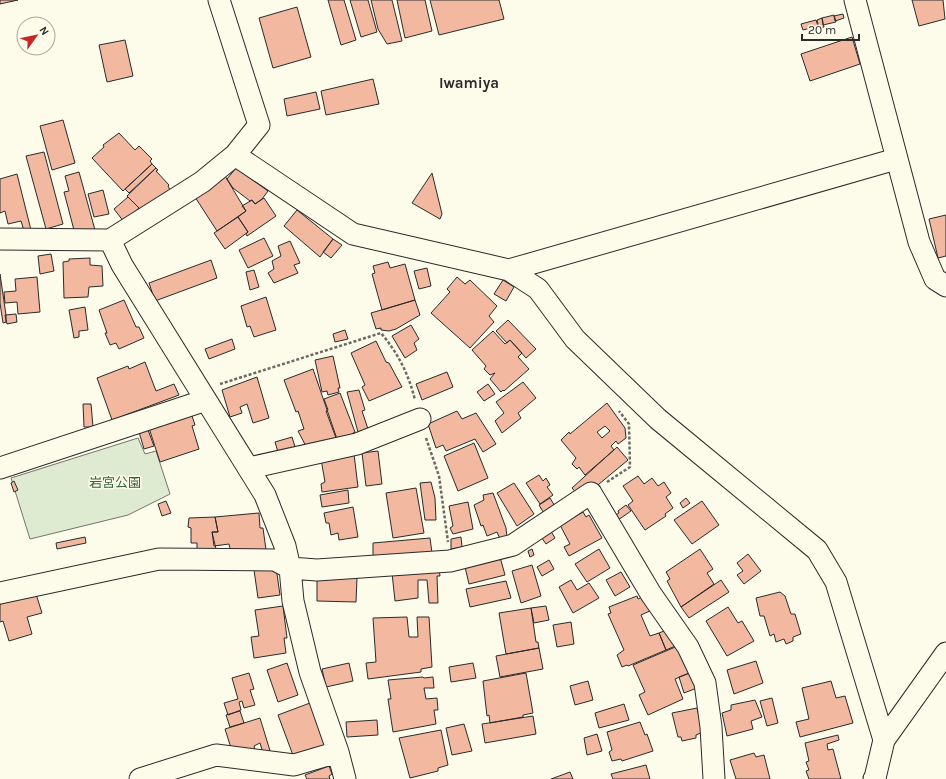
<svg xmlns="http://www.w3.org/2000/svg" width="946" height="779" font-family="Karla,'Noto Sans JP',sans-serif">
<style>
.green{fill:#deebd1;stroke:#74746e}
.building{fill:#f2b8a0;stroke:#2b2b2b;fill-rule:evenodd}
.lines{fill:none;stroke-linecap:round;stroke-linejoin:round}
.minor-casing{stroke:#2b2b2b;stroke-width:23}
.path{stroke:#6a6964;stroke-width:2.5;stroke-dasharray:3 2;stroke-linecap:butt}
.minor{stroke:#fdfbea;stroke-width:21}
.labels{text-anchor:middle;stroke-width:3;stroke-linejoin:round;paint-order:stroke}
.park-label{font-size:13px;fill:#34623c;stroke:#fdfbea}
.quarter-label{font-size:15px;font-weight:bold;fill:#2b2b2b;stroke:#fdfbea}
</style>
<rect width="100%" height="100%" fill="#fdfbea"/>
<path class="green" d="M138,438L145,454L156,451L170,494L128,515L30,539L11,478Z"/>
<path class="building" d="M0,0H18L0,4Z
M328,0H344L356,40L341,45Z
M350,0H368L377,32L361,37Z
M371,0H392L402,41L387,44L378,29Z
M397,0H425L432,31L405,38Z
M430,0H499L504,19L439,35Z
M912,0H943L945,19L919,26Z
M297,7L311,57L273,68L259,18Z
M843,14L844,18L835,21L834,16Z
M834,15L836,22L823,25L822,18Z
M822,18L824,27L819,28L817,20Z
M816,20L818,26L803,30L801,24Z
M852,37L860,64L810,81L801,54Z
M125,40L133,76L107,82L99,45Z
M373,79L379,104L326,115L321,91Z
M316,92L320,109L287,116L284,99Z
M63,120L75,163L52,170L40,126Z
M119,133L135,150L139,146L152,159L150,161L152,164L123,191L92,158L104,147L103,145Z
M44,152L63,224L46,229L26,156Z
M152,164L156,168L129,193L125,189Z
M156,168L158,170L156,171L169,185L168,186L171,192L142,211L127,196Z
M236,168L268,191L262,199L255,204L252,200L250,201L233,188L227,179Z
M79,172L95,230L75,234L64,192L69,191L65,176Z
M432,173L442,214L440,219L412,203Z
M17,174L31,230L24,231L21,221L8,224L5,211L0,213V179Z
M225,176L246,211L217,231L195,197Z
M103,190L109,214L94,217L88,194Z
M128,197L139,208L124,222L114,209Z
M264,198L276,216L247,236L246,234L248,232L238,217L246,211L242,206L252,200L255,204Z
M297,210L333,239L320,257L284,226Z
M946,215V256L938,258L929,219Z
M238,217L248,232L225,249L214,233Z
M264,238L273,256L248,268L239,250Z
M333,239L342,245L331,258L323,252Z
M290,241L300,263L294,265L298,273L274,283L268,273L274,269L272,261L281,256L278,246Z
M51,254L54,271L40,274L38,256Z
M90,258V265L102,266L103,286L89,287L88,297L64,298L63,262L69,261V259Z
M211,260L217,278L155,301L149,283Z
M388,262L390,268L405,264L415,300L382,310L372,274L375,273L373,266Z
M427,268L431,286L419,289L414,271Z
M254,270L259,287L250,290L246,272Z
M0,274L6,315V322L3,323L0,303Z
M37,277L40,312L18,314L17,302L5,303L4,292L16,291L15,279Z
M457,277L465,284L470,280L497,306L489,316L494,322L470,348L431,313L450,292L447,289Z
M503,280L514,287L506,301L494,294Z
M266,297L276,330L254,337L250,326L247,327L241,306Z
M124,300L136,327H139L144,338L119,349L116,343L110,345L105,333H107L99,310Z
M415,300L420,315L396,329L389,331L381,330V328L376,329L371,313Z
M85,307L88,330L79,331V337L74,338L69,310Z
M16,314L17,322L7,324L5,315Z
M508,320L536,349L526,358L510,340L507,343L496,331Z
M411,325L419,339L414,343L417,350L405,358L392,336Z
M345,330L348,339L335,342L333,334Z
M493,331L505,344L510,340L522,353L518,357L529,369L504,391L503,390L501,392L490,379L495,373L490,375L484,369L486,366L472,350Z
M232,339L235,349L209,359L205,349Z
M376,341L386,362L389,363L402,387L369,401L362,387L365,385L351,353Z
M333,356L340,388H338L339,392L328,395L327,391L322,392L315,360Z
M145,362L156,391L174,384L179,395L112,420L97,378L128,366L129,369Z
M313,369L337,439L308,450L298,431L304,429L298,411L296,412L284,380Z
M447,372L453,387L422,400L416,384Z
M257,377L269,418L253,423L247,404L240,407L242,413L230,417L222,390Z
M523,382L536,398L518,413L521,418L502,433L495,421L504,413L496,402Z
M488,384L495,394L484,401L477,392Z
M359,390L365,410L362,411L368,429L358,432L347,392Z
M340,393L355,432L353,433L354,437L341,442L340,437L336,438L326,411L328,410L324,399Z
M607,403L625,428L626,438L618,444L616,441L611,446L614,450L585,475L579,467L577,469L572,464L576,458L561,440L569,432L570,434ZM605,426L610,431L602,438L597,432Z
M83,404H91L93,427H84Z
M457,411L462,419L476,413L496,444L483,452L475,439L446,451L443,445L436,448L428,424Z
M191,413L195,425L192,426L199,449L160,462L149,428Z
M148,430L154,446L144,449L139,432Z
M292,437L296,450L278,452L275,442Z
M474,443L488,478L458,491L444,456Z
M617,447L628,460L587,494L580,497L572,488Z
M378,451L382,484L366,486L362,453Z
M354,454L358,487L322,492L321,484L325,482L321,459Z
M539,475L543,481L546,478L550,485L547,487L553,495L540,504L526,483Z
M638,476L644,484L652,478L658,486L664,482L671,493L666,497L673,508L665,514L666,516L645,530L628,505L633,501L623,486Z
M14,481L18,490L14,492L11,483Z
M431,482L435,498L436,520H425L420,483Z
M514,483L534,514L517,526L497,493Z
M416,488L424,533L393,538L386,493Z
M348,490L349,503L322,507L320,495Z
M493,493L506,528L507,538L500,539L497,532L487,536L483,525L481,526L474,505L484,500L483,495Z
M550,498L556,508L545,515L539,505Z
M686,498L690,503L683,508L680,503Z
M166,501L171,513L162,516L158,504Z
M702,501L719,525L692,544L674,520Z
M468,502L473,529L453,534L450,528L453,526L449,506Z
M626,505L631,511L615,522L612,517L619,513L618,511Z
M353,507L358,537L339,540L338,533L331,535L329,523H326L324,513Z
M583,512L586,517L589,515L602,538L569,556L564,547L570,544L560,525Z
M259,513L260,528H263L266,550L231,553L229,544L214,546L212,532H218L215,517Z
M215,517L218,532H212L216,549H197V543H191V528L188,527L189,518Z
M549,528L555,538L546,544L539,534Z
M85,537L86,543L57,549L56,543Z
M461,537L462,547L451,549V539Z
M430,538L432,553L373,558V543Z
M532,549L534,555L530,557L528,551Z
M599,549L610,568L587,582L575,564Z
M700,549L713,569L707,573L714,584L681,607L667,581L670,579L666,572Z
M748,554L761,571L744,584L737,575L743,571L737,563Z
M500,557L505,575L469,584L465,567Z
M549,560L554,569L542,576L537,567Z
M532,565L541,596L521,603L512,571Z
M276,567L280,595L258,598L254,570Z
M439,569L440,576H437L438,603H429L427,580H418V598L395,601L392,573Z
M621,572L630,587L615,596L606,580Z
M317,576L357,578L356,602L317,601Z
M571,580L577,590L589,583L599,598L573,613L559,587Z
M721,580L729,592L689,618L681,607Z
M506,581L511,598L470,607L466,589Z
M780,592L785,596L791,614H795L801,634L793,637V641L786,644L784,639L776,642L774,634L770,636L764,616H760L756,598Z
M36,594L42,613L27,617L32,634L9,641L3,621L0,622V604Z
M637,596L638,599L644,596L652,610L641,615L650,636L659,633L666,650L628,666L627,665L622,667L617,655L624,650L608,614L611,613L609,607Z
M283,606L287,638H284L286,653L254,658L251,637L259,636L255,610Z
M546,606L549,620L534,623L531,608Z
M728,607L738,623L742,621L754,641L727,656L706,621Z
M531,608L536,642H538L539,648L506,654L499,613Z
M407,617L409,637H418L417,617H429L432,667L421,669V672L368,679L366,663L376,662L373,618Z
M571,622L574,644L557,647L553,625Z
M669,629L680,644L666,650L659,633Z
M680,645L692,672L675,679L683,699L648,715L639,695L645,692L633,665Z
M539,648L543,669L500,677L496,656Z
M756,661L763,683L734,694L727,670Z
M287,663L298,695L278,702L267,670Z
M349,663L353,681L326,687L322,669Z
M473,663L476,678L451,682L449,667Z
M692,672L697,688L684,693L679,677Z
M249,673L254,689L250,690L255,705L244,708L242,701L239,702L241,710L228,715L224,703L238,699L232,678Z
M526,673L533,713L523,715V717L490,723L489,715L487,716L483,681Z
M423,677L424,678L433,677L434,688H424L426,699L437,698L438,710H434L436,724L393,732L388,699H391L388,680Z
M588,681L593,700L575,705L570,686Z
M831,681L836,698L845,696L853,723L800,737L796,722L809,719L802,688Z
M772,698L778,723L767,726L760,701Z
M755,700L762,717L751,721L753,729L727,736L722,713L731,710V705Z
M310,703L326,746L294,758L278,715Z
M624,704L629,720L599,728L595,713Z
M697,708L703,732L696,735V738L682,741L681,737H678L672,713Z
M240,711L244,723L230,727L226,715Z
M533,716L536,734L485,743L482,724Z
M260,718L271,754L264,756L260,743L254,746L255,750L231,748L225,729Z
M377,720L378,735L347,737L346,722Z
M640,722L645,735L647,734L653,751L622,761L621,759L612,761L609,752L612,750L607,732Z
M464,724L472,751L452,755L446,728Z
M441,730L448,765L438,768V771L410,778L399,738Z
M597,734L602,751L587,755L584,738Z
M838,735L839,740L827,744L828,750L833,749L841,779H809L806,771L809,770L806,762L809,761L805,743Z
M754,753L756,757L764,755L770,779H736L730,760Z
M646,765L650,779H613L611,774Z
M329,766L332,774L329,776L330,779H307L305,775Z
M570,772L573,779H551Z"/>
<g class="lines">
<g class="minor-casing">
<path id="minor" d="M855,0L919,242L935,279L946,286
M235,155L353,234L509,270L538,289L575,339L658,419L817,550L836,582L884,740
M0,239L110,240L202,182L235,155L259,125L219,0
M110,240L122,265L265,495L285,546L290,568L293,601L310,672L338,752L345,779
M509,270L896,159
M0,468L206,400
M249,468L357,444L420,419
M0,593L159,559L275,560L290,568L317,570L450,561L513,545L591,493L651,594L688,647L705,683L711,727L714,779
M140,779L216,755L294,765L338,752
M874,779L875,778L884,740L946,653"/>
</g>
<path class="path" d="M220,384L381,333C398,353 409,375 415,400
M426,438L439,476L448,542
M607,482L630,467L629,424L619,411"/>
<use href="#minor" class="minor"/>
</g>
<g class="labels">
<g class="park-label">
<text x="115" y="487">岩宮公園</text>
</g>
<g class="quarter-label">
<text x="469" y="88">Iwamiya</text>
</g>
</g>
<g transform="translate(36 36) rotate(57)"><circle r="19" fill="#fdfbea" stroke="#a9a89e"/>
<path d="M0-3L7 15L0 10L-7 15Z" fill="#c62828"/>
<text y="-6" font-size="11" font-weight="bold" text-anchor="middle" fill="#2b2b2b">N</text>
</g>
<path d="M802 34v6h57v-6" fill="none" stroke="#2b2b2b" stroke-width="2"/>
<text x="808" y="34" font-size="12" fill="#2b2b2b" stroke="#fdfbea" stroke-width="3" paint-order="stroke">20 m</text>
</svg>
